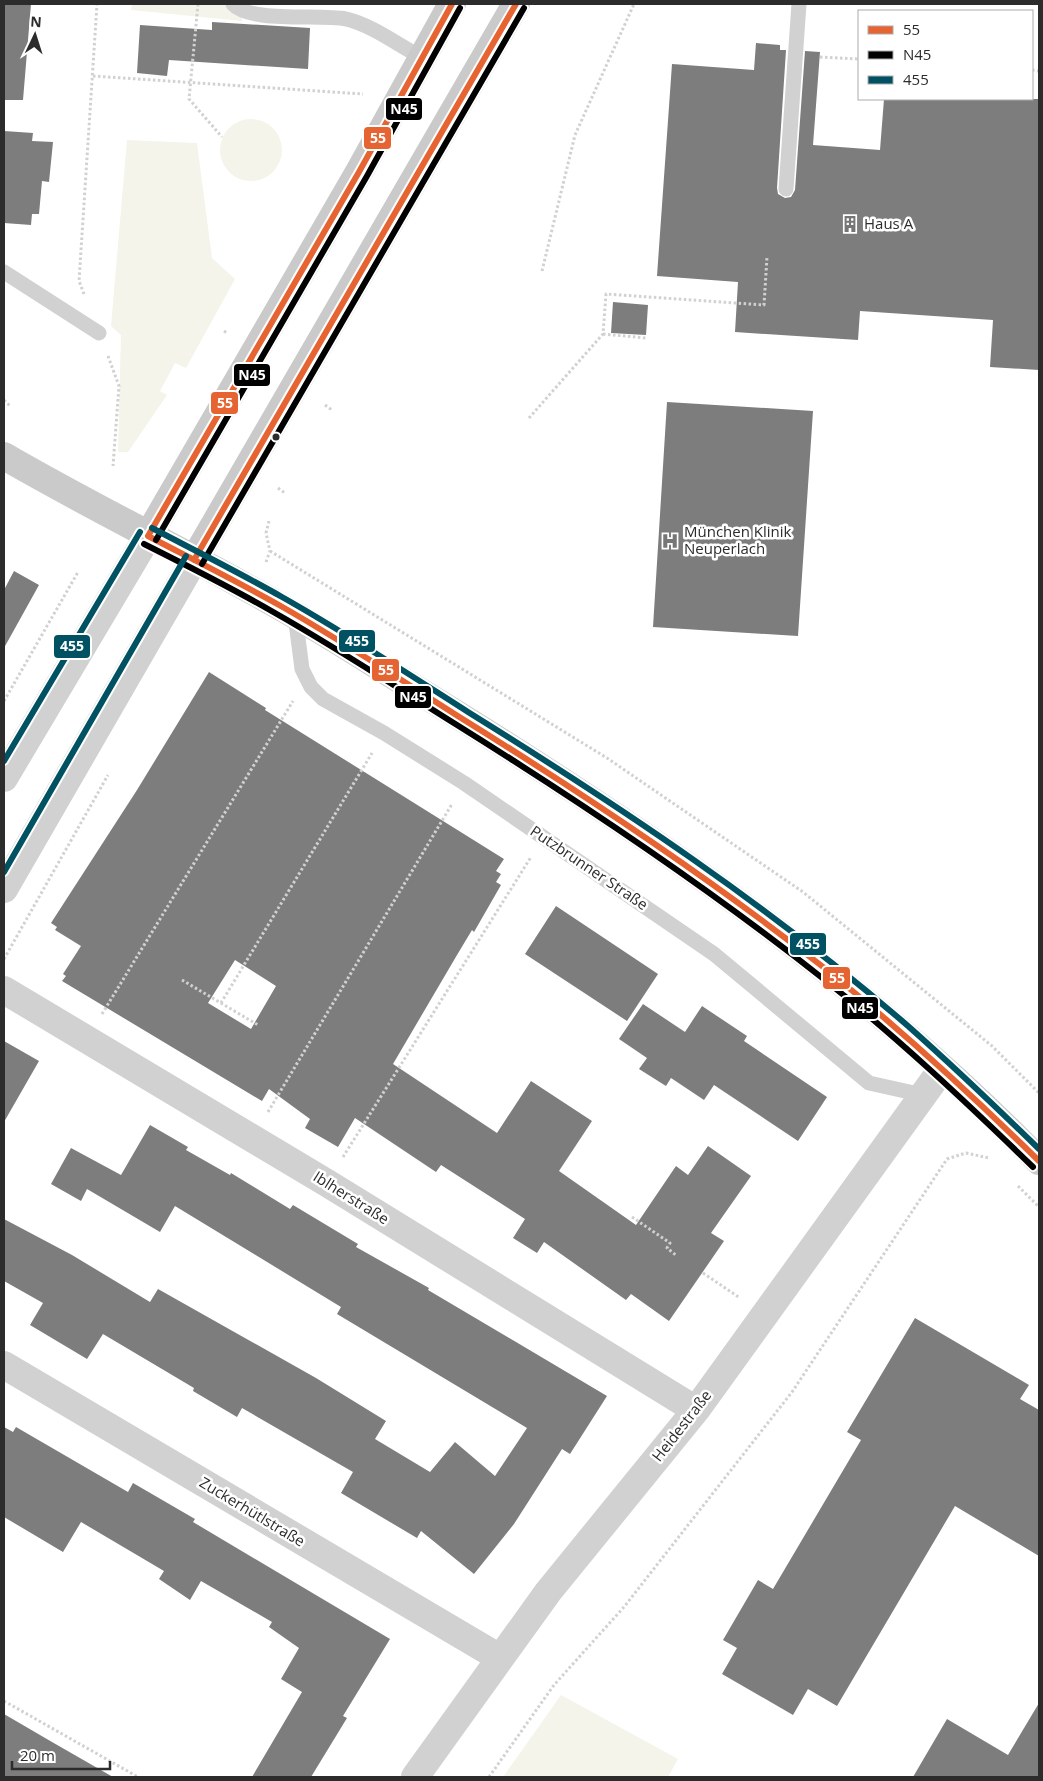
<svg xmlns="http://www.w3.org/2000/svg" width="1043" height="1781" font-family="'Open Sans',sans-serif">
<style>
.green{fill:#f4f4ea}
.building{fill:#7d7d7d;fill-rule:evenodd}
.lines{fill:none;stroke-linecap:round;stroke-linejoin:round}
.path{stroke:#d1d1d1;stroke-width:3;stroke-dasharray:2.5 2.5;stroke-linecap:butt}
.service{stroke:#d1d1d1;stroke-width:15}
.minor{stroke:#d1d1d1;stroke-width:28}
.tertiary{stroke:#d1d1d1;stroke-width:28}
.secondary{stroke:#cacaca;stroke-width:28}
.bus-1-casing{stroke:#fff;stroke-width:10}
.bus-2-casing{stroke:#fff;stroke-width:10}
.bus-3-casing{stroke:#fff;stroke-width:10}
.bus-1{stroke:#e66432;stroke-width:6}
.bus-2{stroke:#000;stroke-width:6}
.bus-3{stroke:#005262;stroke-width:6}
.bus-dot{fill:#2c2c2c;stroke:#fff;stroke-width:2}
.labels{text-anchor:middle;stroke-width:5;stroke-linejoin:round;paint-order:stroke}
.poi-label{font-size:15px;fill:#2c2c2c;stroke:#fff;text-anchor:start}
.street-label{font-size:15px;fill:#2c2c2c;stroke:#fff}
.line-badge{stroke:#fff;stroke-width:2}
.badge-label{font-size:14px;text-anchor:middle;font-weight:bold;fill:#fff}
</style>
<rect width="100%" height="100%" fill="#fff"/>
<path class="green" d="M132,4H243L242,21L131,10Z
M220 150a31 31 0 1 1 62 0a31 31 0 1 1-62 0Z
M127,140L197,143L212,258L235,279L186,368L175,363L160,391L167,395L128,452H118L121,335L111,326Z
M561,1695L678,1759L668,1777H503Z"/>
<path class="building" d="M4,4H31L23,100H4Z
M212,22L310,28L308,69L169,60L167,76L137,73L140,25L212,30Z
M756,43L780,45V50H786L777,188L778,194L785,198L791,197L795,190L805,51L820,52L813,145L880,150L884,99H1039V370L990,367L993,320L860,311L858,340L735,332L738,282L657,276L672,64L754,70Z
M4,131L33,133L32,141L53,142L49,182L42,181L39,214H32L31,225L4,223Z
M613,302L648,305L646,335L611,333Z
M667,402L813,411L798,636L653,627Z
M14,571L39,585L4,648V590Z
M209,672L266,708L265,710L504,859L496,871L501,874L496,882L501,885L474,932L472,930L457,955L393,1064L497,1133L531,1081L592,1121L559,1171L636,1225L676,1166L688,1175L708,1146L751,1176L711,1233L724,1241L669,1321L631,1294L626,1300L544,1242L537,1253L513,1238L525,1219L441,1165L436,1172L355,1118L338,1147L305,1128L310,1119L269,1089L262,1101L62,981L66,976L63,974L81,946L55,930L57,927L51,923L137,790ZM235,960L276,986L251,1029L208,1003Z
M556,906L658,974L627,1021L525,954Z
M643,1004L685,1032L702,1006L747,1036L744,1041L827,1097L798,1141L714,1085L704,1100L671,1078L666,1086L639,1069L647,1058L619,1039Z
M4,1041L39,1061L4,1122Z
M150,1125L188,1147L186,1150L230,1175L231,1173L290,1209L293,1205L358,1244L356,1247L429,1288L428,1290L607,1396L570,1454L562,1449L514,1524L474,1574L421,1531L417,1538L341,1493L353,1472L242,1408L237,1417L193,1391L194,1388L103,1334L87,1359L30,1325L43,1303L4,1281V1219L72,1255L150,1302L158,1289L316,1378L386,1421L375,1439L430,1472L455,1442L495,1476L527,1428L337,1314L341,1307L175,1206L160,1232L87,1189L81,1201L51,1184L71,1148L121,1175Z
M915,1318L1029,1385L1020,1399L1039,1410V1556L955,1506L837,1706L808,1689L793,1715L722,1674L737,1648L723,1640L758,1580L773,1589L861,1440L847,1432Z
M4,1427L13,1432L16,1427L128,1492L133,1483L195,1519L193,1522L390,1639L343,1716L347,1718L311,1777H252L302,1692L281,1679L299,1648L269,1627L272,1622L201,1581L190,1600L159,1579L164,1571L81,1522L63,1552L4,1517Z
M1039,1703V1777H913L947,1719L1008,1755Z
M4,1714L52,1742L113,1777H4Z"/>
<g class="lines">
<path class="path" d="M198,4L189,99L222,137
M820,57L859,59
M1032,70L1039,71
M93,76L363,94
M542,271L575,135L634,4
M84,294L79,281L97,4
M224,331L227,333
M603,334L646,338
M108,356L119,386L113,466
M4,400L11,407
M325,405L332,410
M529,418L603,334L606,294L764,305L767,257
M278,488L285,493
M270,551L607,758L803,892L992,1046L1039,1093
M266,562L270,551L266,533L269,521
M4,701L78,572
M4,959L108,775
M182,980L258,1025
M221,1003L372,753
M102,1014L293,701
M268,1112L452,804
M343,1157L531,857
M1018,1186L1039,1207
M632,1217L670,1243L667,1248L677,1256
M703,1273L740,1298
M4,1701L138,1777
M489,1777L554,1685L624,1607L792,1392L947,1159L966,1153L989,1158"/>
<path class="service" d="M233,4C250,23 319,14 346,19C372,25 398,45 421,57
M786,189L799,4
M4,272L99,333
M295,615L302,669L311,687L323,699L384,733L464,783L714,954L869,1083L923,1095"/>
<path class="minor" d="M4,990L327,1183L696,1410
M4,1365L500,1658
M415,1777L548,1592L696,1410L942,1069"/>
<path class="tertiary" d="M4,778L148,536
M4,889L194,560"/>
<path class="secondary" d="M4,456C95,509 190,554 281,607C332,636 382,669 432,699C649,833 861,978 1039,1161
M148,536L359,172L452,4
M194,560L516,4"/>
<g class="bus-1-casing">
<path id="bus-1" d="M148,536C192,559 236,581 279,605C341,640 401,680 461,718C587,796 710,878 827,970C901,1030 971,1094 1039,1161
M148,536L359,172L452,4
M194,560L516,4"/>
</g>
<g class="bus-2-casing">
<path id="bus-2" d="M156,540L367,176L460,8
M144,544C188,566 232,588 275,613C337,648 396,687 457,725C582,803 705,885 821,977C896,1036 965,1101 1033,1167
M202,564L524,8"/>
</g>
<g class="bus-3-casing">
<path id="bus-3" d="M152,528C196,551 240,573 282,597C346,633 407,673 468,712C621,807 772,908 908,1026C953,1066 996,1107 1039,1149
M4,761L140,532
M4,872L186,556"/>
</g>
<use href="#bus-1" class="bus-1"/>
<use href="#bus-2" class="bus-2"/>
<use href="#bus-3" class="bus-3"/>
</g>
<defs>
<g id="building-bare" transform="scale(1.35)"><path d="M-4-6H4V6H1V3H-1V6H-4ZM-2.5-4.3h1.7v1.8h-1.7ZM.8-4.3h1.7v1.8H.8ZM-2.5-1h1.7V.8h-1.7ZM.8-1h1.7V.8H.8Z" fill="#767676" stroke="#fff" stroke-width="2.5" paint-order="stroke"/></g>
<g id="hospital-bare" transform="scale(1.35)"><path d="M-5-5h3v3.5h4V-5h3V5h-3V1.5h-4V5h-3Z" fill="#767676" stroke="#fff" stroke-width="2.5" paint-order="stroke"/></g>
</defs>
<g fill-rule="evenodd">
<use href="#building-bare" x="850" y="224"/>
<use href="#hospital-bare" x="670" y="541"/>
</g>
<circle class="bus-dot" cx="276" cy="437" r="4.5"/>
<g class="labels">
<g class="poi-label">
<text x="864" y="229">Haus A</text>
<text x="684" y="537">München Klinik<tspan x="684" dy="17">Neuperlach</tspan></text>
</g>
<g class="street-label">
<text transform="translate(589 868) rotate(34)" y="5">Putzbrunner Straße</text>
<text transform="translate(351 1198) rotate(32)" y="5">Iblherstraße</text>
<text transform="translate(682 1426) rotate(-52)" y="5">Heidestraße</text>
<text transform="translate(252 1512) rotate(31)" y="5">Zuckerhütlstraße</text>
</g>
</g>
<g class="line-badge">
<rect x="385" y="97" width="38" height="24" rx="5" fill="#000"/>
<rect x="363" y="126" width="29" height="24" rx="5" fill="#e66432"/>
<rect x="233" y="363" width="38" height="24" rx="5" fill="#000"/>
<rect x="210" y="391" width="29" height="24" rx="5" fill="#e66432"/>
<rect x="338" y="629" width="38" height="24" rx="5" fill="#005262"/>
<rect x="53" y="634" width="38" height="25" rx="5" fill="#005262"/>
<rect x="371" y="658" width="29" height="24" rx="5" fill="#e66432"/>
<rect x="394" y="685" width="38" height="24" rx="5" fill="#000"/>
<rect x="789" y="932" width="38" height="24" rx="5" fill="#005262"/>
<rect x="822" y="966" width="29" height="24" rx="5" fill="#e66432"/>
<rect x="841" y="996" width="38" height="24" rx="5" fill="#000"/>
</g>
<g class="badge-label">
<text x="404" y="114">N45</text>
<text x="378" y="143">55</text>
<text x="252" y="380">N45</text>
<text x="225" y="408">55</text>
<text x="357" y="646">455</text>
<text x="72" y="651">455</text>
<text x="386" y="675">55</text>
<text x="413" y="702">N45</text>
<text x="808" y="949">455</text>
<text x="837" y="983">55</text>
<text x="860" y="1013">N45</text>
</g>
<rect width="1043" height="1781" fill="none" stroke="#2c2c2c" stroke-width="10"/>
<rect x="858" y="10" width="175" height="90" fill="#ffffff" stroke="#ababab"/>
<rect x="868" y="26" width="25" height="8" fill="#e66432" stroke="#ababab"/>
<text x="903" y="35" font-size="15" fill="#2c2c2c">55</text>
<rect x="868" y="51" width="25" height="8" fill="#000000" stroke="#ababab"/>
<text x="903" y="60" font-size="15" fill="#2c2c2c">N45</text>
<rect x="868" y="76" width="25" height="8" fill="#005262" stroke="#ababab"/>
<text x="903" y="85" font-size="15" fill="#2c2c2c">455</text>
<g transform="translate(35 35) rotate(4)" stroke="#ffffff" stroke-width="4" paint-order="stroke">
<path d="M0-4L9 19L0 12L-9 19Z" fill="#2c2c2c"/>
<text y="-8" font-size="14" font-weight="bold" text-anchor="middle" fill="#2c2c2c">N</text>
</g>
<path d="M12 1761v8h98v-8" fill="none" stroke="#2c2c2c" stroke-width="2.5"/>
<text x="20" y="1761" font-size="15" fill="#2c2c2c" stroke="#ffffff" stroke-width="4" paint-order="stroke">20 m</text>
</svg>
